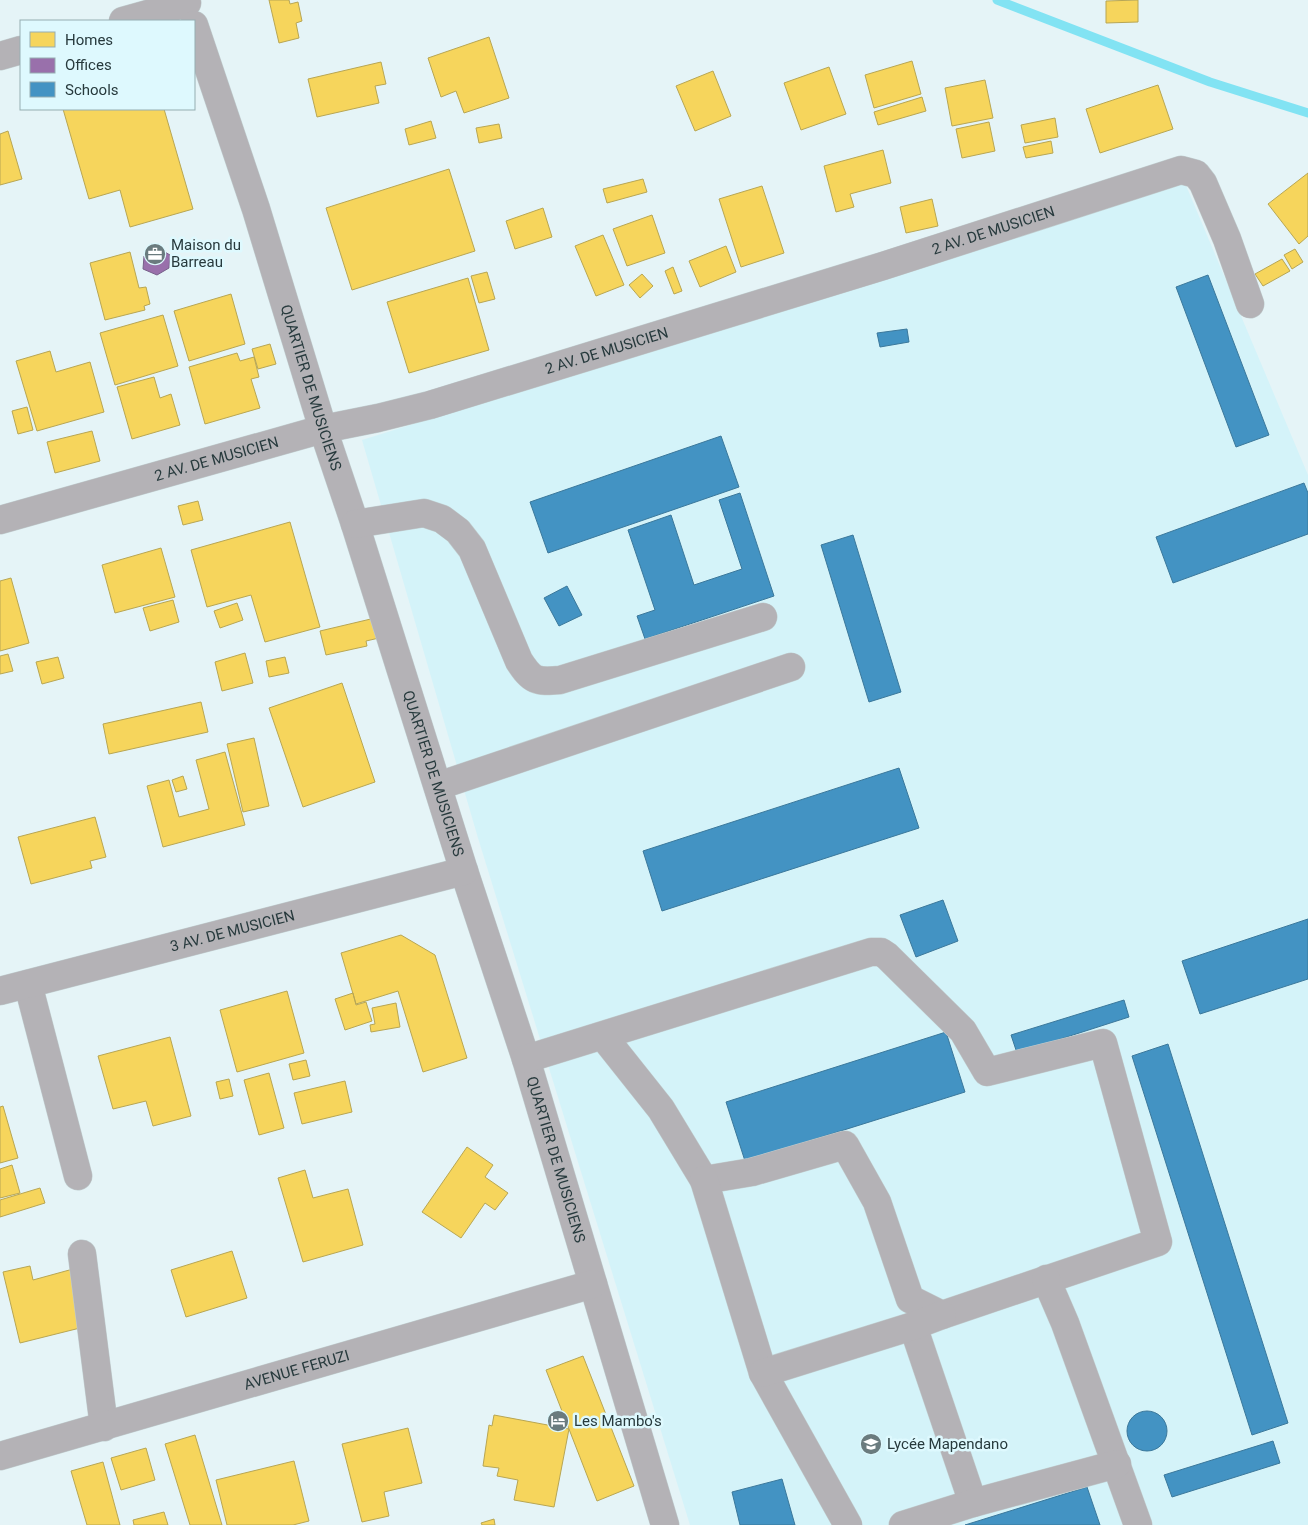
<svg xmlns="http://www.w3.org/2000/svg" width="1308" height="1525" font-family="Roboto,sans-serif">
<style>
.built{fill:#d4f3f9}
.homes{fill:#f6d55c;stroke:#b8a653}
.offices{fill:#9970ab;stroke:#77608a}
.schools{fill:#4393c3;stroke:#3b789b}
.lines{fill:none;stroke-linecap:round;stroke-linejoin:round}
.stream{stroke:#82e3f3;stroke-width:9}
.minor-casing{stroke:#c1ced0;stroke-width:29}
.minor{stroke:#b4b2b6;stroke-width:28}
.labels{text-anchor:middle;stroke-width:5;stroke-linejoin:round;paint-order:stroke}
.street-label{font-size:15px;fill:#273a3d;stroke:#def9fe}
.poi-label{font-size:15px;fill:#273a3d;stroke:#def9fe;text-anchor:start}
</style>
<rect width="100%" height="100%" fill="#e5f4f7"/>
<path class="built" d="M1185,183L1308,475V1525H690L478,838L362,440Z"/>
<path class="homes" d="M269,0H289L290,4L298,2L302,21L296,23L299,38L279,43Z
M1138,0V22L1106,23V1Z
M489,37L509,98L464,113L456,91L441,97L428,58Z
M912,61L921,94L874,108L865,75Z
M381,62L386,84L375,86L379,103L317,117L308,79Z
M829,67L846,114L801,130L784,83Z
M713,71L731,116L695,131L676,86Z
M985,80L993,118L952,126L945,88Z
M1158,85L1173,129L1100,153L1086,109Z
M922,97L926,111L878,125L874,112Z
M63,109H164L193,209L130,227L120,190L89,199Z
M1055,118L1058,137L1025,143L1021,125Z
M431,121L436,138L409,145L405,129Z
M989,122L995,151L962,158L956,129Z
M499,124L502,138L479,143L476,128Z
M8,131L22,179L0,185V134Z
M1051,141L1053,153L1026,158L1023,147Z
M883,150L891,183L850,194L854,207L836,212L824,166Z
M449,169L475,251L352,290L326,208Z
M1308,173V236L1299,244L1268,204Z
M643,179L647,192L607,203L603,189Z
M762,186L784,253L741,267L719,199Z
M932,199L938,226L906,233L900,207Z
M543,208L552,237L515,249L506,221Z
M652,215L665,253L627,266L613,229Z
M603,235L624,285L596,296L575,246Z
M726,246L736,272L700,287L689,261Z
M1295,249L1303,262L1292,269L1284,255Z
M130,252L139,288L146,287L150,304L144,306L145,310L105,320L90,263Z
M1282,259L1290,271L1263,286L1255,274Z
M673,267L682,291L674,294L665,271Z
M487,272L495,299L479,303L471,276Z
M642,274L653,286L640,298L629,285Z
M468,278L489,350L409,373L387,302Z
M231,294L245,344L189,361L174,311Z
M163,315L178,366L115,385L100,333Z
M270,344L276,364L258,369L252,349Z
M50,351L56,372L90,362L104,412L37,431L16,361Z
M237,353L240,361L254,357L259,377L251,379L260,408L205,424L189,367Z
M154,377L160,398L171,394L180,425L132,439L117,387Z
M27,407L33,430L18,434L12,411Z
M92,431L100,461L55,473L47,442Z
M198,501L203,520L183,525L178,506Z
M290,522L320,627L265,642L251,595L207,607L191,550Z
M161,548L175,597L115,613L102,565Z
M11,578L29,643L0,651V581Z
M173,600L179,622L150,631L143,608Z
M237,603L243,620L220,628L214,611Z
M375,618L379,638L366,641L367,646L326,655L320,631Z
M245,653L253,683L222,691L215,662Z
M8,654L13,671L0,674V656Z
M58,657L64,678L42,684L36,662Z
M285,657L289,673L269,677L266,661Z
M342,683L375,782L303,807L269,708Z
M201,702L208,732L109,754L103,724Z
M254,738L269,806L243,812L227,744Z
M225,752L245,825L163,847L147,786L169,780L179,817L209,809L196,760Z
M183,776L187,789L176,792L172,780Z
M95,817L106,857L90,861L92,868L31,884L18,837Z
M401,935L435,955L467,1058L423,1072L398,991L356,1004L341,953Z
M287,991L304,1053L237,1072L220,1010Z
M353,993L356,1005L366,1002L372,1021L345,1030L335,999Z
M396,1003L400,1027L371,1032L370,1025L375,1024L372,1008Z
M170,1037L191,1116L153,1126L146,1101L113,1109L98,1056Z
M306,1060L310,1076L293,1080L289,1064Z
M269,1073L284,1128L259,1135L244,1080Z
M229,1079L233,1096L220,1099L216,1082Z
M345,1081L352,1112L302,1124L294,1093Z
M3,1106L18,1158L0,1163V1107Z
M467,1147L493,1165L485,1177L508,1193L495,1210L485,1203L461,1238L422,1212Z
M12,1165L20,1193L0,1198V1169Z
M305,1170L313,1198L348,1189L363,1245L303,1262L278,1178Z
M40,1188L45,1203L0,1217V1200Z
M232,1251L247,1298L186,1317L171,1270Z
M30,1266L33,1280L73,1269L88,1326L20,1343L3,1272Z
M583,1356L634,1486L597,1501L546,1370Z
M494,1415L569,1429L554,1507L514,1500L518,1480L497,1476L499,1468L483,1466L489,1425L492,1426Z
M408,1428L422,1483L384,1492L389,1516L362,1522L342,1444Z
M195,1435L222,1525H190L165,1444Z
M146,1448L155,1480L121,1490L111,1458Z
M294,1461L309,1521L293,1525H227L216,1480Z
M103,1462L120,1525H87L71,1471Z
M164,1512L168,1525H134L133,1520Z
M494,1519L495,1525H482L481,1523Z"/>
<path class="offices" d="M158,248L170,255L169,268L157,275L143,269L144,256Z"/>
<path class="schools" d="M1208,275L1269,435L1236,447L1176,287Z
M907,329L909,342L880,347L877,333Z
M721,436L739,487L548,553L530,502Z
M1304,483L1308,493V534L1173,583L1156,537Z
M740,493L774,596L645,639L637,616L655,610L628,530L671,515L694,585L742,569L719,500Z
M853,535L901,692L869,702L821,545Z
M567,586L582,615L559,626L544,598Z
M899,768L919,828L662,911L643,851Z
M943,900L958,941L916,957L900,915Z
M1308,919V979L1200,1014L1182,961Z
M1124,1000L1129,1017L1017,1053L1011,1035Z
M946,1032L965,1092L745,1161L726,1102Z
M1168,1044L1288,1423L1252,1435L1132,1056Z
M1127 1431a20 20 0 1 1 40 0a20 20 0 1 1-40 0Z
M1273,1441L1280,1463L1172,1497L1164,1475Z
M782,1479L795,1525H740L732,1492Z
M1087,1487L1100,1525H965Z"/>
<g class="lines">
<path class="stream" d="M997,0L1210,82L1308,113"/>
<g class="minor-casing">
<g id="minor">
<path d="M123,21L187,3"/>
<path id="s1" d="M194,25L256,209L323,429L355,524L464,871L526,1059L665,1525"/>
<path d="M0,56L21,50"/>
<path id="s2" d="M0,520L323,429L378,418L430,405L883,266L1181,170L1196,174L1203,183L1227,239L1250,304"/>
<path d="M355,524L424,513L442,519L458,531L472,549L519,661C532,681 536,682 560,680L763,617"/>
<path d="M438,786L791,667"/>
<path d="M28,984L78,1176"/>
<path id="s3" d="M0,991L464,871"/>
<path d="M526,1059L871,952H881L887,956L963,1031L987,1072L1103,1043L1158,1242L942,1315L910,1299L877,1202L845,1145L752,1172L704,1180L661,1109L603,1036"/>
<path d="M704,1180L763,1373L848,1525"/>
<path d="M82,1254L104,1427"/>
<path d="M1046,1279L1065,1323L1138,1525"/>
<path d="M913,1326L973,1503"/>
<path d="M763,1373L913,1326L942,1315"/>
<path id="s4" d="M0,1456L593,1284"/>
<path d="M903,1525L973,1503L1117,1464"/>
</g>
</g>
<use href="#minor" class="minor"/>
</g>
<defs>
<g id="office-disc" transform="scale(1.125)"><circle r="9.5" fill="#6a7b7e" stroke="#def9fe"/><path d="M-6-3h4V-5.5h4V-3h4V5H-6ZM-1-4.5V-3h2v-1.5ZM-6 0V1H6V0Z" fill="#fff"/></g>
<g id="hotel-disc" transform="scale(1.125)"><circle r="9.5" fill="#6a7b7e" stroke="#def9fe"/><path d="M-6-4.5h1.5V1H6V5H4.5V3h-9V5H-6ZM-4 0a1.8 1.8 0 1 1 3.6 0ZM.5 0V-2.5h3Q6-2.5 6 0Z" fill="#fff"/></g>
<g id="school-disc" transform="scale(1.125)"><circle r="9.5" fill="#6a7b7e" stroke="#def9fe"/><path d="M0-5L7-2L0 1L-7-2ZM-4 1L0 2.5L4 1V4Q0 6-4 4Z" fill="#fff"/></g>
</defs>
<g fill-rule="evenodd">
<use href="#office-disc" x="155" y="254"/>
<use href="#hotel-disc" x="558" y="1421"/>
<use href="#school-disc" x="871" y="1444"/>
</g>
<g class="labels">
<g class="street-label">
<text dy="5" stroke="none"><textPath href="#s2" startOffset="1035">2 AV. DE MUSICIEN</textPath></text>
<text dy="5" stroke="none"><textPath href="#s2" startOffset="630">2 AV. DE MUSICIEN</textPath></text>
<text dy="5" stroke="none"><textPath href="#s1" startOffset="381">QUARTIER DE MUSICIENS</textPath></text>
<text dy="5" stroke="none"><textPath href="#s2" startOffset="225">2 AV. DE MUSICIEN</textPath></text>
<text dy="5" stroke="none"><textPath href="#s1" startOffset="786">QUARTIER DE MUSICIENS</textPath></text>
<text dy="5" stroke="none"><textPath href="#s3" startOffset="240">3 AV. DE MUSICIEN</textPath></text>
<text dy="5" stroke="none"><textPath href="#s1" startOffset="1191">QUARTIER DE MUSICIENS</textPath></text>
<text dy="5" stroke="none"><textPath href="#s4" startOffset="309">AVENUE FERUZI</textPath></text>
</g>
<g class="poi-label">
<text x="171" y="250">Maison du<tspan x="171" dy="17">Barreau</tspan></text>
<text x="574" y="1426">Les Mambo's</text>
<text x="887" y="1449">Lycée Mapendano</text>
</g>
</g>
<rect x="20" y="20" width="175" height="90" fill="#def9fe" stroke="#95adb1"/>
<rect x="30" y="32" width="25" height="15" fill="#f6d55c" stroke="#95adb1"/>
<text x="65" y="45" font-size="15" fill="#273a3d">Homes</text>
<rect x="30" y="58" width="25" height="15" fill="#9970ab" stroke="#95adb1"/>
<text x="65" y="70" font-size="15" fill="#273a3d">Offices</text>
<rect x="30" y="82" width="25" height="15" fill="#4393c3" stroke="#95adb1"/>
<text x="65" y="95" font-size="15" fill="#273a3d">Schools</text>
</svg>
